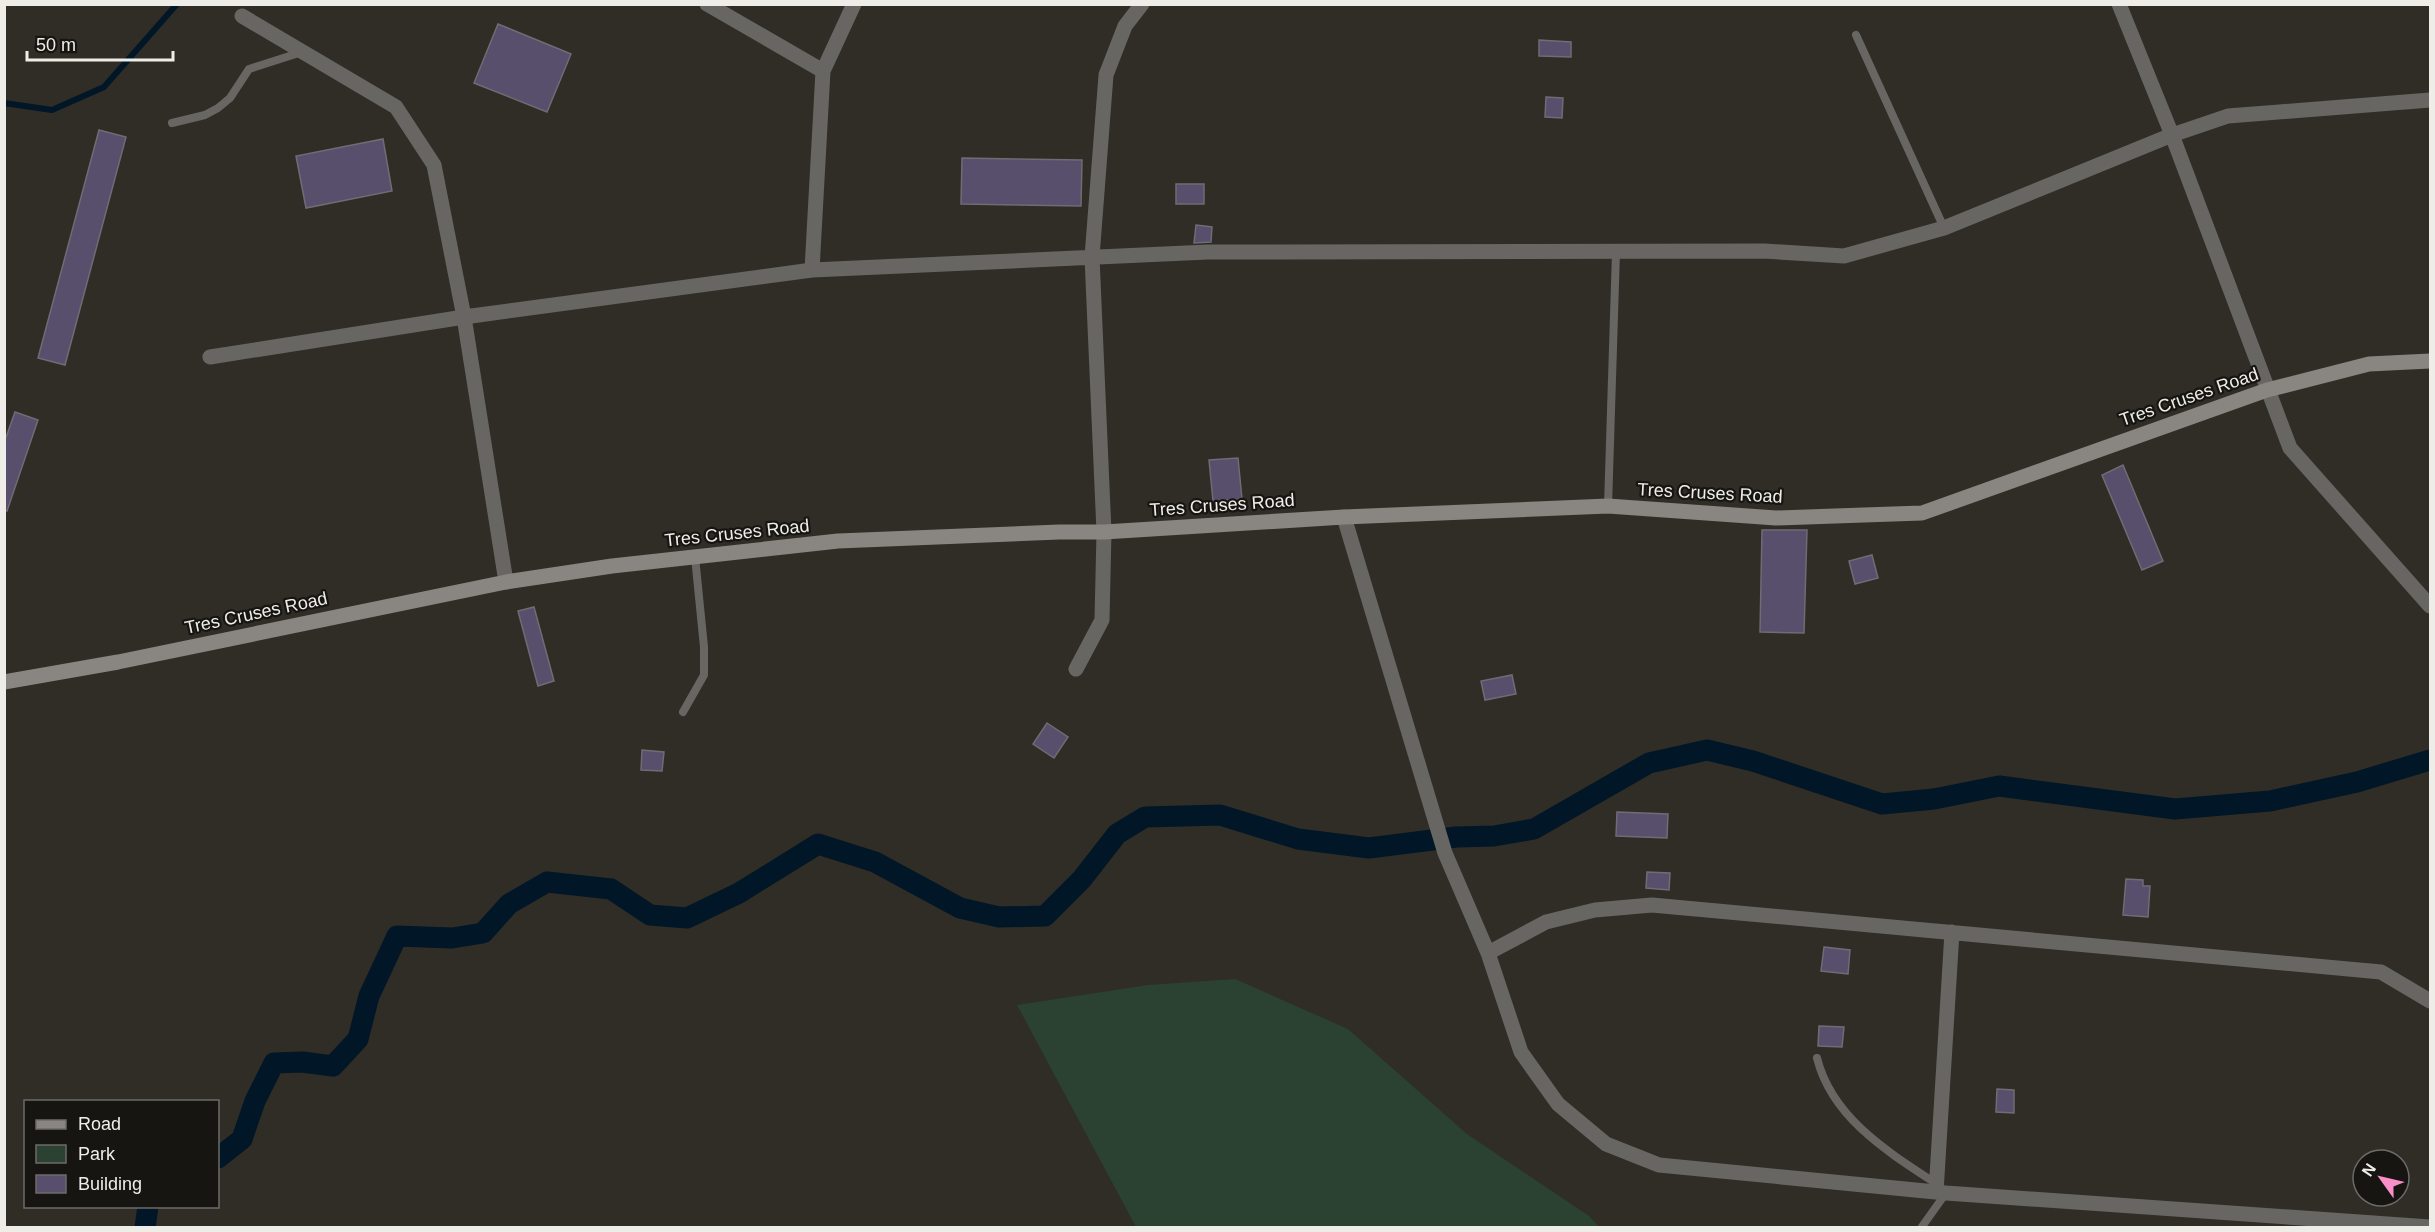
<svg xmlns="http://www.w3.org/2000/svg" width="2435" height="1232" font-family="Arial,sans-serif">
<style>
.green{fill:#2b4132}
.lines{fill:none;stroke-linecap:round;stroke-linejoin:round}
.stream{stroke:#011627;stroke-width:6}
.canal{stroke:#011627;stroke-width:21}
.building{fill:#574f6b;stroke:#6e6c74;stroke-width:1.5}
.service{stroke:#686662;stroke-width:8}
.minor{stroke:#686662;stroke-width:15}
.secondary{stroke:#898580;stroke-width:15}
.labels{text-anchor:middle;stroke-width:4.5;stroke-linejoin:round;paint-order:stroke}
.street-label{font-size:18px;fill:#efede8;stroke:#161512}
</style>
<rect width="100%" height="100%" fill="#2f2d25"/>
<path class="green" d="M1235,979L1348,1029L1467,1134L1589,1216L1599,1227H1136L1017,1005L1148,985Z"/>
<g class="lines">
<path class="stream" d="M4,103L52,110L104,87L177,4"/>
<path class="canal" d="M218,1158L242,1139L255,1101L274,1063L302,1062L333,1066L358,1039L369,996L397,936L452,938L483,933L509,904L547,882L611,889L650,915L687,918L739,893L818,844L875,862L960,908L999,917L1045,916L1082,879L1117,834L1145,817L1220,815L1298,839L1369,848L1456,837L1494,836L1534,829L1649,763L1707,750L1753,761L1882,804L1934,799L1999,786L2175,809L2270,801L2357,782L2430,760
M145,1228L148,1206"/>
</g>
<path class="building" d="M498,24L571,54L547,112L474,83Z
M1539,40L1571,42V57L1539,56Z
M1546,97L1563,98L1562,118L1545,117Z
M99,130L126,137L65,365L38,358Z
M383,139L392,191L306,208L296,156Z
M962,158L1082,160L1081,206L961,204Z
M1176,184H1204V204H1176Z
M1196,225L1212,227L1211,242L1194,243Z
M15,412L38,420L7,511L4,510V443Z
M1238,458L1242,499L1213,501L1209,460Z
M2123,465L2163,561L2142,570L2102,475Z
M1762,530H1807L1804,633L1760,632Z
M1872,555L1878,578L1855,584L1849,561Z
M534,607L554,681L538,686L518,611Z
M1512,675L1516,694L1485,700L1481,681Z
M1047,723L1068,737L1054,758L1033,744Z
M642,750L664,752L662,771L641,770Z
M1617,812L1668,814L1667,838L1616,836Z
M1647,872L1670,873L1669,890L1646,888Z
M2126,879L2143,880V886H2150L2148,917L2123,915Z
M1824,947L1850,950L1848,974L1821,971Z
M1819,1026L1844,1027L1842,1047L1818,1046Z
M1997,1089L2014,1090V1113L1996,1112Z"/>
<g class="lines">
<path class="service" d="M1856,35L1944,228
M172,123L205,115L218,108L230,98L249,69L302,52
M1608,506L1616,252
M683,712L704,675V647L695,557
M1817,1058C1832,1118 1888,1152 1937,1184
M1921,1228L1946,1193"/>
<path class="minor" d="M707,4L823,71
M2119,4L2172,135L2290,448L2430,606
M242,16L396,107L434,165L464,317L506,582
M812,270L823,71L854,4
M210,357L464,317L812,270L1208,252L1764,251L1844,256L1944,228L2172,135L2228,116L2430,100
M1344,517L1445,853L1488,953L1521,1052L1558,1104L1606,1144L1659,1165L1946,1193L2430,1227
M1076,669L1102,620L1104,532L1092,257L1106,75L1125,26L1142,4
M1488,953L1546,922L1595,910L1652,905L2381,972L2430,1001
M1936,1192L1952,932"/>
<path class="secondary" d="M4,682L118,662L506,582L612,566L838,541L1059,532H1104L1344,517L1608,506L1776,518L1922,513L2267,390L2369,364L2430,361"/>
</g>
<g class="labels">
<g class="street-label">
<text transform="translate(2189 397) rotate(-19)" y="6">Tres Cruses Road</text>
<text transform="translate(1710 493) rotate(3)" y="6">Tres Cruses Road</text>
<text transform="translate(1222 505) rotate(-4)" y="6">Tres Cruses Road</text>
<text transform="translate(737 533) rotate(-6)" y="6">Tres Cruses Road</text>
<text transform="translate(256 613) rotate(-12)" y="6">Tres Cruses Road</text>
</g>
</g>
<rect width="2435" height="1232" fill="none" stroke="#efede8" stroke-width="12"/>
<rect x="24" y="1100" width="195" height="108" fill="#161512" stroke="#6d6b68" stroke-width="1.5"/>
<rect x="36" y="1120" width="30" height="9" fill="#898580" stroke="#6d6b68" stroke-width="1.5"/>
<text x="78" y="1130" font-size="18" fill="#efede8">Road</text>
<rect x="36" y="1145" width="30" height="18" fill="#2b4132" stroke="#6d6b68" stroke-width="1.5"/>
<text x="78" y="1160" font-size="18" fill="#efede8">Park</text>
<rect x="36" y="1175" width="30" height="18" fill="#574f6b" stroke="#6d6b68" stroke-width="1.5"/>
<text x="78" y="1190" font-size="18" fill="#efede8">Building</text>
<g transform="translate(2381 1178) rotate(304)"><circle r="28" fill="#161512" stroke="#6d6b68" stroke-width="1.5"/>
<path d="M0-4.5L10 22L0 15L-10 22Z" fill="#f98fc9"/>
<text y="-9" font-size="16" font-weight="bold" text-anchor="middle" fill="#efede8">N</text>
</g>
<path d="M27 51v9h146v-9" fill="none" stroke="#efede8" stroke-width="3"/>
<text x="36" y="51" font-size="18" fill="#efede8" stroke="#161512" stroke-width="4.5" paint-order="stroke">50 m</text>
</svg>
